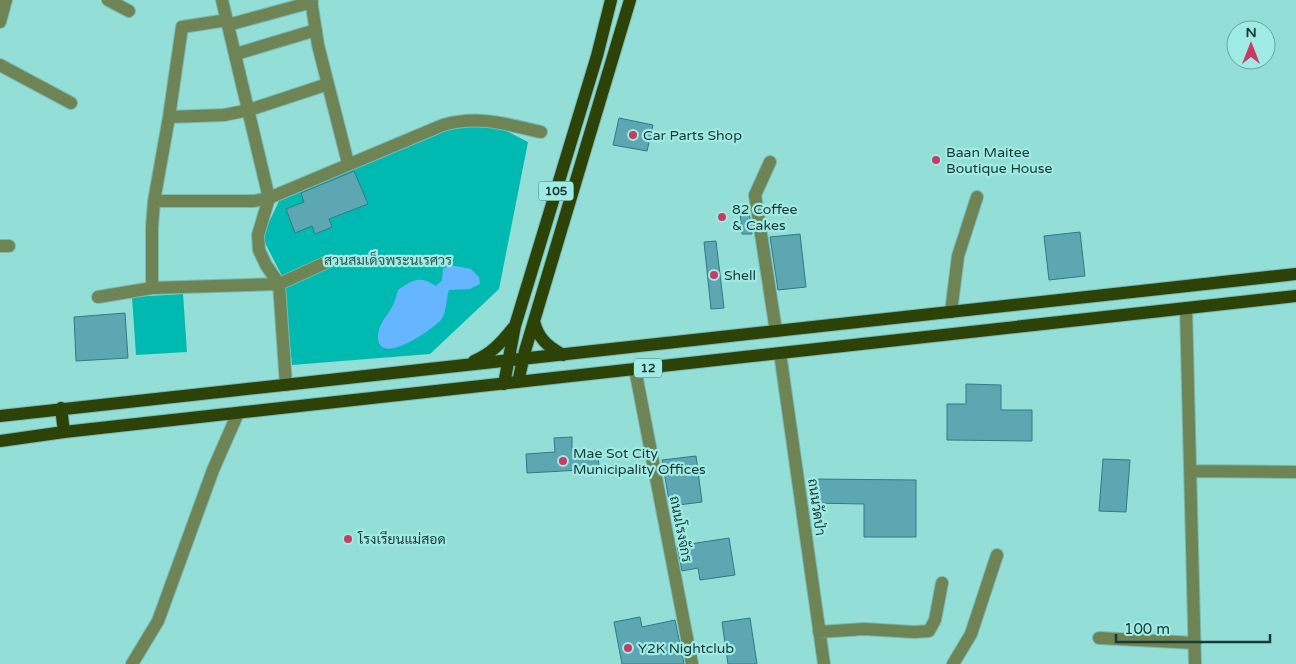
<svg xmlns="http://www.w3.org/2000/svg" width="1296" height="664" font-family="'Varela Round',Sarabun,sans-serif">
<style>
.green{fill:#00b9b0}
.water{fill:#65b5ff}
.building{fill:#5da7b2;stroke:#2f7b86}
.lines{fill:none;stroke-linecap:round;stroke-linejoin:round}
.minor-casing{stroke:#78bab4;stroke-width:14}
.major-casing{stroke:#78bab4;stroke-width:14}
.minor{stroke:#6e8454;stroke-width:12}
.major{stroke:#2d4207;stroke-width:12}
.poi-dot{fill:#ca3b63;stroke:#a0ebe4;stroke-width:2}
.labels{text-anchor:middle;stroke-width:4.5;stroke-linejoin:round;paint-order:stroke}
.shield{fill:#a0ebe4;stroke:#426e6b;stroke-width:1}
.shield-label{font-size:12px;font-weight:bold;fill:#1a3937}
.poi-label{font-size:14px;fill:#1a3937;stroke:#a0ebe4;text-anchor:start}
.park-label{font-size:14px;fill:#345652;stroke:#a0ebe4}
.street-label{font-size:14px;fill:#1a3937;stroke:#a0ebe4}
</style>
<rect width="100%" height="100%" fill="#93ded7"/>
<path class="green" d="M460,123L501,128L528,142L499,289L430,354L292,365L283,278L262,237L280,199Z
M183,294L187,352L136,355L132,297Z"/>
<path class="water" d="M450,265L471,269L479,277L480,284L470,289L449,290C446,299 447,312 441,320C432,330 376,369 378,335C379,322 388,316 393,305C396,300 396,295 398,290C413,280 419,275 436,286L442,280L443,269Z"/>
<path class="building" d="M619,118L653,125L647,151L613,145Z
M354,171L368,204L329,219L332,227L315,234L312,226L295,233L286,209L304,202L301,193Z
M749,211L752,234H742L740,212Z
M1080,232L1085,276L1049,280L1044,236Z
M800,234L806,287L778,290L770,237Z
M716,241L724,308L711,309L704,242Z
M125,313L128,358L76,361L74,317Z
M966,384L1001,385V410H1032V441L947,440V404H966Z
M572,437V451L598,450L599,469L527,473L526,454L555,452L554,438Z
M696,456L702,502L670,506L662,460Z
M1103,459L1130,460L1126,512L1099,511Z
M812,479L916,480V537H864V504L812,503Z
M729,538L735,575L700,580L698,568L682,571L677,546Z
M640,617L642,627L675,620L684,664H622L614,622Z
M750,618L757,664H728L722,622Z"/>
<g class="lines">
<g class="minor-casing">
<path id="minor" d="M108,0L129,11
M222,0L269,198L258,235L259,250L266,265L279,284L325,263
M311,0L318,45L348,163
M0,22L6,0
M228,25L312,2
M236,54L316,30
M0,65L71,103
M169,117L224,115L249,110L328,84
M770,162L755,195L776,331
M154,201H254L269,198L443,125C479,115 506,124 541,132
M0,246H9
M152,288V227L154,201L169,117L182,27L227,20
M98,297L152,288L279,284L286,385
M1186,308L1195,664
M951,312L958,256L977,197
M780,353L824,664
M635,369L692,664
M1191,471L1296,472
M819,632L864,629L914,632L929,631L935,620L942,583
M1099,638L1195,643
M132,664L158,621L213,470L238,413
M953,664L971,634L997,555"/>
</g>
<g class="major-casing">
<path id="major" d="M534,321C538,338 547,346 563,355
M474,361C491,354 501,343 513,328
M518,382L525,351L630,0
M504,384L515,326L597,56L611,0
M61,408L64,432
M0,416L1296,274
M0,441L64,432L1296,296"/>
</g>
<use href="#minor" class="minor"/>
<use href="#major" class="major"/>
</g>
<g class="poi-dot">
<circle cx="633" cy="135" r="5"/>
<circle cx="936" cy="160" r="5"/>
<circle cx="722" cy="217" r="5"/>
<circle cx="714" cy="275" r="5"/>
<circle cx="563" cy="461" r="5"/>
<circle cx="348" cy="539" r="5"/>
<circle cx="628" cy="648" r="5"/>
</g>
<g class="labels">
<g class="shield">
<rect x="538.5" y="181.5" width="35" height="19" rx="4"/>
<rect x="634" y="358.5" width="28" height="19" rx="4"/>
</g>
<g class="shield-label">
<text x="556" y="195">105</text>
<text x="648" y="372">12</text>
</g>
<g class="poi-label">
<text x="643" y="140">Car Parts Shop</text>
<text x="946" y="157">Baan Maitee<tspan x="946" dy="16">Boutique House</tspan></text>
<text x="732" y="214">82 Coffee<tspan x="732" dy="16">&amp; Cakes</tspan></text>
<text x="724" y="280">Shell</text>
<text x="573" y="458">Mae Sot City<tspan x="573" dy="16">Municipality Offices</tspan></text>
<text x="358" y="544">โรงเรียนแม่สอด</text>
<text x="638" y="653">Y2K Nightclub</text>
</g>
<g class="park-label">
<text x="388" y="265">สวนสมเด็จพระนเรศวร</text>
</g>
<g class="street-label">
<text transform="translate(817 507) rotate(82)" y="5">ถนนวัดป่า</text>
<text transform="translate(681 529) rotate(79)" y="5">ถนนโรงจักร</text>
</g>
</g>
<g transform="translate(1251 45)"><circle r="24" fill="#a0ebe4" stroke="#6aa49f"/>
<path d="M0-4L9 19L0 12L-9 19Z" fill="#ca3b63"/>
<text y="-8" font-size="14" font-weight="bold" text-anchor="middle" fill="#1a3937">N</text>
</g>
<path d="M1116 634v8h154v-8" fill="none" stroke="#1a3937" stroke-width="2.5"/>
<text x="1124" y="634" font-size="15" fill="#1a3937" stroke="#a0ebe4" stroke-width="4" paint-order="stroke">100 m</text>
</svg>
